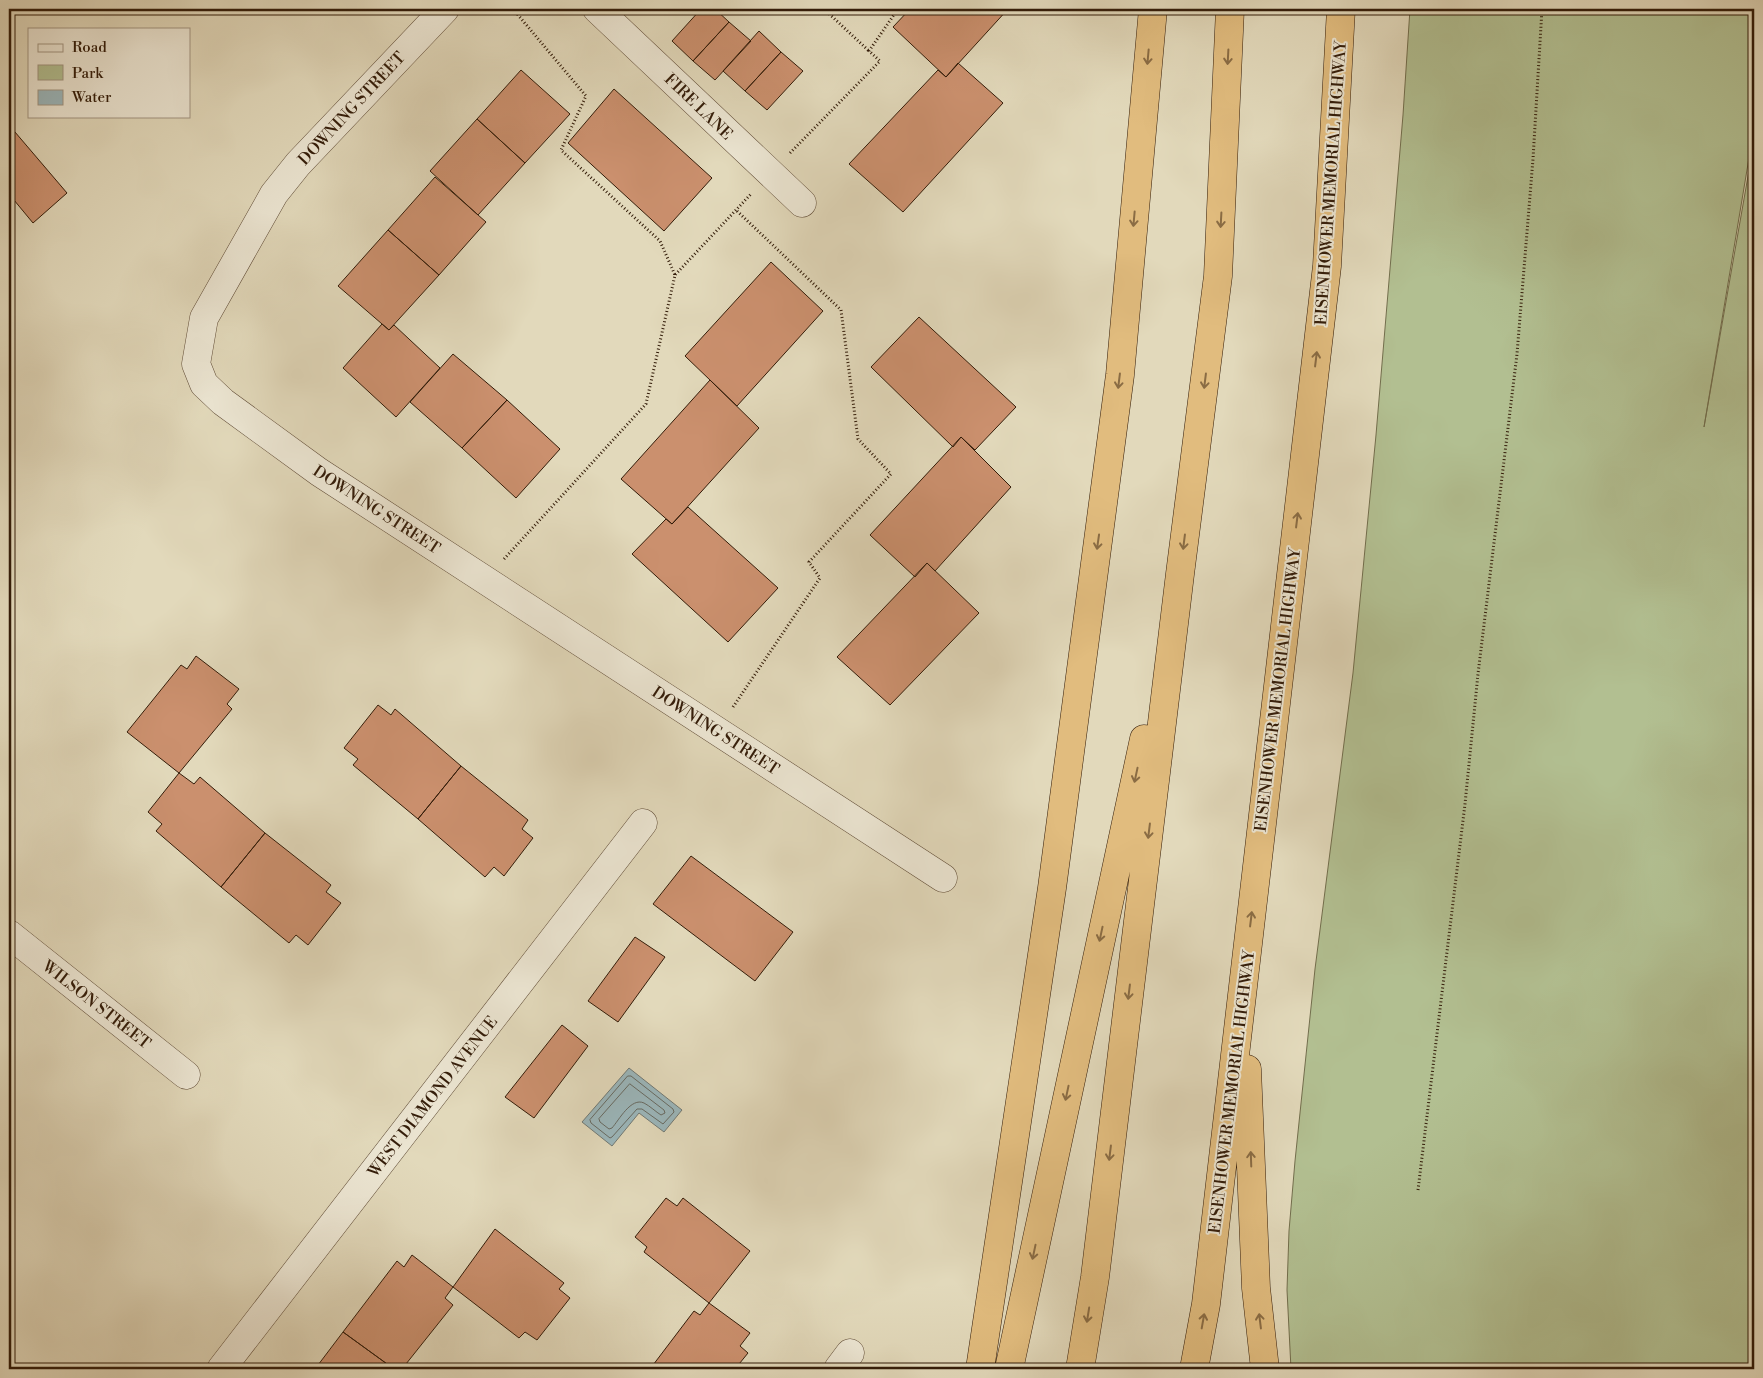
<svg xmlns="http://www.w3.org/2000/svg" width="1763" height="1378" font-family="'Libre Bodoni',serif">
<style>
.green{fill:#b2bf91;stroke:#726e4d}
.water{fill:#9bb7bc;stroke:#717974}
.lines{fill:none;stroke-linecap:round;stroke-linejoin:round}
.shore{stroke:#676a62;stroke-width:1}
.building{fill:#cb906e;stroke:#331c09}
.minor-casing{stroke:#5f4b36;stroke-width:29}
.highway-casing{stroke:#331c09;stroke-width:29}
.path{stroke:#331c09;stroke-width:3;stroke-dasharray:1 2.5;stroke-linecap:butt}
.minor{stroke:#ece6d3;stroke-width:28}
.highway{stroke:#e1bc7e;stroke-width:28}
.oneway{stroke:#8a6c44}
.labels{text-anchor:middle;stroke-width:4;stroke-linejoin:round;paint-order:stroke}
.street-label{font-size:16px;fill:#331c09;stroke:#ece6d3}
</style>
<rect width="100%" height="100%" fill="#e2d9bb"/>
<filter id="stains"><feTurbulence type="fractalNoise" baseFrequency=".004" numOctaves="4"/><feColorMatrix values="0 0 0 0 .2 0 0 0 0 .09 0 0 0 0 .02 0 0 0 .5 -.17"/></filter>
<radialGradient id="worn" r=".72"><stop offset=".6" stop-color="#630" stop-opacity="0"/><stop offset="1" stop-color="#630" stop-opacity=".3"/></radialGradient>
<path class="green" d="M1410,9H1754V128L1704,427L1754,142V1369H1291L1287,1290L1289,1231L1295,1161L1315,969L1353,673L1376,435L1403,115Z"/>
<path class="water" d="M629,1068L682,1110L664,1132L639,1113L612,1146L582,1122Z"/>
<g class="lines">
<path class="shore" d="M628,1076H631L673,1109L674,1112L663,1124L642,1109H637L612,1137L610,1138L591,1123L590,1120Z
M630,1084L664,1110L665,1113L661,1115C656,1112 650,1106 644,1103C631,1097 619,1120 612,1128L609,1129L600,1122L599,1119Z"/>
</g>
<path class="building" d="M701,9H715L729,22L693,61L672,41Z
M910,9H1008L946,77L893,27Z
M729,22L751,41L715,80L693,61Z
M759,31L781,52L745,91L723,71Z
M781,52L803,71L767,110L745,91Z
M958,63L1003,103L903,212L849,164L938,70L946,77Z
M521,70L570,114L525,163L477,119Z
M614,89L712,178L664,231L568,143Z
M477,119L525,163L478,215L430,171Z
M9,125L67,193L33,223L9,194Z
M435,177L486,222L439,275L388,230Z
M388,230L439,275L389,330L338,286Z
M771,262L823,311L737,406L685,356Z
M919,317L1016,407L975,450L961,437L953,447L871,367Z
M382,324L389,330L394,325L440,368L396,417L343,368Z
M453,354L507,400L462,448L410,402Z
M710,380L759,428L672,524L621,479Z
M507,400L560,449L516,498L462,448Z
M961,437L1011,487L935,571L927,563L915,577L870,535Z
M688,507L778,588L728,642L632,554L666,519L672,524Z
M927,563L979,613L890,705L837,657Z
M196,656L239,689L227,704L232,709L179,773L127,732L181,665L187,669Z
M378,705L391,715L395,709L461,766L418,819L353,765L358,759L344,748Z
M461,766L528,820L522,829L533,838L504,876L494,867L485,877L418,819Z
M179,773L194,784L200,777L265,833L221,887L156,831L162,824L148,812Z
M265,833L331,885L326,892L341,903L308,945L296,935L289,943L221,887Z
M691,856L793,932L755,981L653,904Z
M635,937L665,957L618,1022L588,1001Z
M562,1025L588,1046L534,1118L505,1097Z
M666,1198L677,1206L683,1198L750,1251L709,1303L644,1252L647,1247L635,1237Z
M495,1229L564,1283L559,1289L570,1298L537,1340L525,1332L519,1338L453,1287Z
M412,1255L453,1287L445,1298L453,1305L402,1369H394L343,1332L397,1261L404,1267Z
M709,1303L750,1333L740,1346L748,1353L735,1369H650L694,1311L700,1315Z
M343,1332L394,1369H315Z"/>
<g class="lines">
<g class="minor-casing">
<path id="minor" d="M445,9L298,164L274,194L204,318L196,364L204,384L223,402L319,472L943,878
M597,9L802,203
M9,934L186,1075
M221,1369L643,823
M838,1369L850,1353"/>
</g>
<g class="highway-casing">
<path id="highway" d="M1247,1069L1256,1288L1265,1369
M980,1369L1052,888L1120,375L1153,9
M1009,1369L1144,739
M1080,1369L1095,1277L1180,574L1218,276L1230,9
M1194,1369L1206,1304L1327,266L1341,9"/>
</g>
<path class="path" d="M513,9L586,96L561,150L660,241L675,275
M824,9L869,51
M790,153L880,61L869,51L898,9
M504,559L646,404L675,275L751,194
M733,707L820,578L809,562L891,474L858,439L841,310L736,210
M1418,1190L1465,804L1478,674L1517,354L1533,159L1542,9"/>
<use href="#minor" class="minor"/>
<use href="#highway" class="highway"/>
</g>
<defs><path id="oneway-shaft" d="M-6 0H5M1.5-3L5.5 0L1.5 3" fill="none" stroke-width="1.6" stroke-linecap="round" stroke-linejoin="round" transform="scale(1.25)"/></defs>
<g class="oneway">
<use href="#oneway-shaft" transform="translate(1148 57) rotate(95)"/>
<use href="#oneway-shaft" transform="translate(1228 57) rotate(93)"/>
<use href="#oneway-shaft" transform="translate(1134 219) rotate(95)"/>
<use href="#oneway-shaft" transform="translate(1221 220) rotate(93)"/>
<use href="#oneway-shaft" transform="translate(1316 359) rotate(-83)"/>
<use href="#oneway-shaft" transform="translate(1119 381) rotate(97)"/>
<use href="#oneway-shaft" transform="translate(1205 381) rotate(97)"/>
<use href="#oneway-shaft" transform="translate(1297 520) rotate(-83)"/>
<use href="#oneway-shaft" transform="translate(1098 542) rotate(98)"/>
<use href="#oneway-shaft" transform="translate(1184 542) rotate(97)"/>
<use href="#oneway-shaft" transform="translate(1136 775) rotate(102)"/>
<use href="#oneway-shaft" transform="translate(1149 831) rotate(97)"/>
<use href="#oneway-shaft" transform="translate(1251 919) rotate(-83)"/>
<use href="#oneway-shaft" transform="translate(1101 934) rotate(102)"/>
<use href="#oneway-shaft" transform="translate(1129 992) rotate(97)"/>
<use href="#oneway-shaft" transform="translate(1067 1093) rotate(102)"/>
<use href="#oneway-shaft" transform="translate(1110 1153) rotate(97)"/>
<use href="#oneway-shaft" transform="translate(1251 1159) rotate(-92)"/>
<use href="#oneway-shaft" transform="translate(1034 1252) rotate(102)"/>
<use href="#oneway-shaft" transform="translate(1088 1315) rotate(99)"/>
<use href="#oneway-shaft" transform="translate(1203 1321) rotate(-80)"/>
<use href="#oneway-shaft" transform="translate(1260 1321) rotate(-97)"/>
</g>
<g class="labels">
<g class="street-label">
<text transform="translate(699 106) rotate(44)" y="6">FIRE LANE</text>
<text transform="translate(351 108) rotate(-47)" y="6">DOWNING STREET</text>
<text transform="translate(1330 183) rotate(-86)" y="6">EISENHOWER MEMORIAL HIGHWAY</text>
<text transform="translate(377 509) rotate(33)" y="6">DOWNING STREET</text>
<text transform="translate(1277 690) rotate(-83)" y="6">EISENHOWER MEMORIAL HIGHWAY</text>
<text transform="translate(716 730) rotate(33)" y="6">DOWNING STREET</text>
<text transform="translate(97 1004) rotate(38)" y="6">WILSON STREET</text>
<text transform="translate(1231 1092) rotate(-83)" y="6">EISENHOWER MEMORIAL HIGHWAY</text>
<text transform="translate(432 1096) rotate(-52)" y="6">WEST DIAMOND AVENUE</text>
</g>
</g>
<rect width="1763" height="1378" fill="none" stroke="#e2d9bb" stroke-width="30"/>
<rect x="10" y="10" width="1743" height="1358" fill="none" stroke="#331c09" stroke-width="2.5"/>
<rect x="15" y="15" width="1733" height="1348" fill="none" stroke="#331c09"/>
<rect x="28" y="28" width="162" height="90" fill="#ece6d3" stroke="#a29582"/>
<rect x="38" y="44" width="25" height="8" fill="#ece6d3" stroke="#a29582"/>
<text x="72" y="52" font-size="15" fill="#331c09">Road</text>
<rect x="38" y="65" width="25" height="15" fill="#b2bf91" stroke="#a29582"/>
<text x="72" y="78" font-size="15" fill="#331c09">Park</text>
<rect x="38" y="90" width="25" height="15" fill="#9bb7bc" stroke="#a29582"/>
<text x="72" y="102" font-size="15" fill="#331c09">Water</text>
<rect width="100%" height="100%" filter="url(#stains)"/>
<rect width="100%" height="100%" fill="url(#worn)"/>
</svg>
